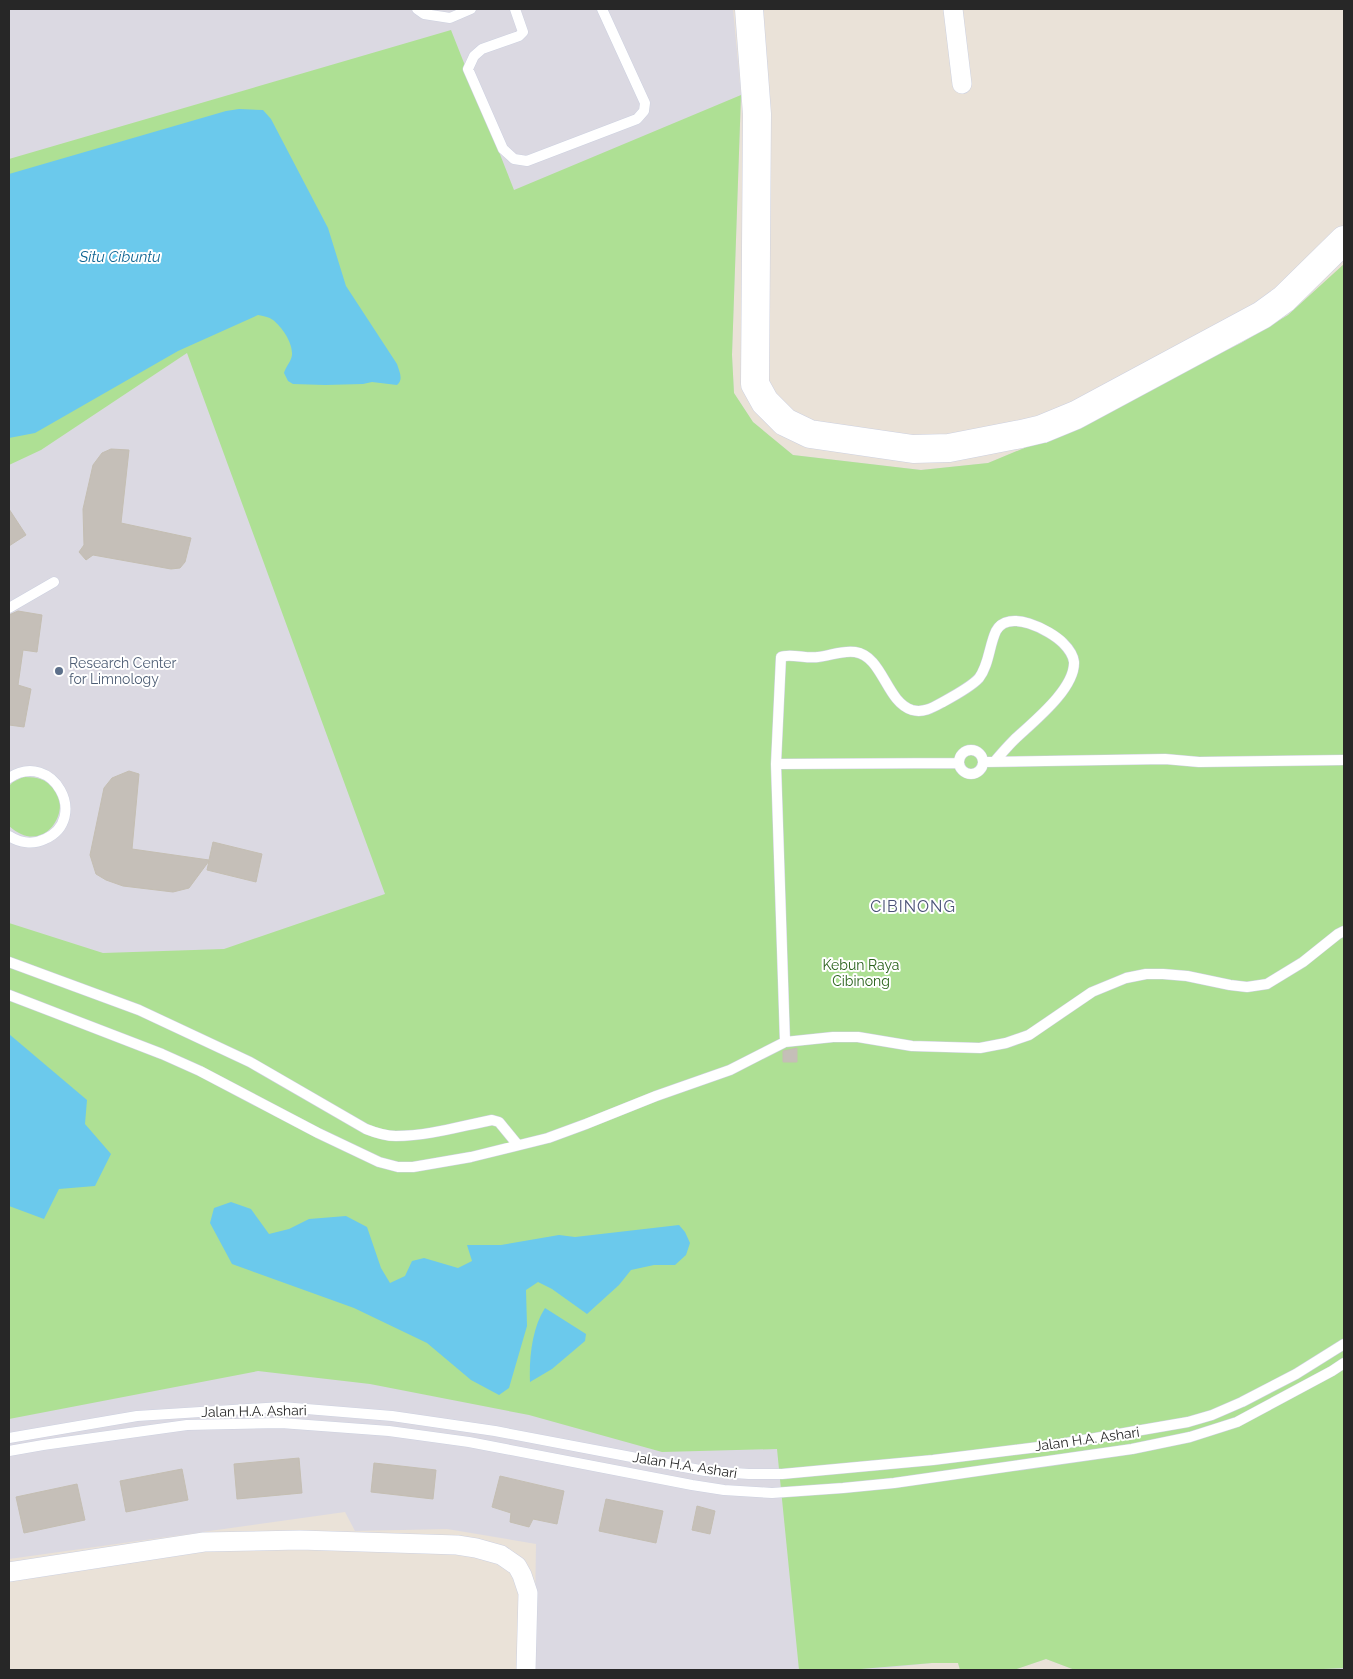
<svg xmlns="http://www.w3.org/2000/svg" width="1353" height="1679" font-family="Raleway,sans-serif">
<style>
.industrial{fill:#dbd9e2}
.green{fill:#aee094}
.water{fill:#6bc9ec}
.building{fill:#c5bfb8;stroke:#c4beb2}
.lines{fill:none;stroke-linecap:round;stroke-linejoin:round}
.lane-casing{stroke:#cdd1e0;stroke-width:11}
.street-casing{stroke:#cdd1e0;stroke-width:20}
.secondary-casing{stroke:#cdd1e0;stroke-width:29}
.lane{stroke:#fff;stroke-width:10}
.street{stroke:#fff;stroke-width:19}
.secondary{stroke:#fff;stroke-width:28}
.service-dot{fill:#5c6f8a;stroke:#fff;stroke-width:2}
.labels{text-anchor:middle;stroke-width:4;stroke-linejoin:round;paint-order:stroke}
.service-label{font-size:14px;fill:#4e5e75;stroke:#fff;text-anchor:start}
.park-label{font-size:14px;fill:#28611a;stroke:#fff}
.street-label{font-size:14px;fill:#272727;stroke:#fff}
.water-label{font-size:15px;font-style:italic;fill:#0f6593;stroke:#fff}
.quarter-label{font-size:16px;letter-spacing:1px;fill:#495176;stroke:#fff}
</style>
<rect width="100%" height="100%" fill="#eae2d8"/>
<path class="industrial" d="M9,9H733L741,95L732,355L734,393L753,422L793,455L921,470L988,463L1041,441L1241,343L1288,315L1344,264V1670H1075L1046,1659L1014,1670H960L958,1663H932L868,1670H534L536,1544L447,1529L355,1531L345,1512L9,1559Z"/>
<path class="green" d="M451,30L514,190L741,95L732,355L734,393L753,422L793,455L921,470L988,463L1041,441L1241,343L1288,315L1344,264V1668L1303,1670H1075L1046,1659L1014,1670H960L958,1663H932L849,1670H799L777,1449L662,1452L529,1415L370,1384L258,1371L9,1419V923L103,953L224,949L385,894L187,353L41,450L9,465V159Z
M23,777C90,775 54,867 9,826V786L13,782Z"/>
<path class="water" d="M239,109L263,110L271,119L328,228L346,286L397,364C399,371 404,379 397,385L372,382L363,384L325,385L293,384L288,381L284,373C286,366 291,362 292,355C293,343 282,327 273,320C269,317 263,316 258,315L178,351L35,433L9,438V174L226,111Z
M9,1034L87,1100L85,1124L111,1154L95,1186L59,1189L44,1219L9,1206Z
M231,1202L251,1209L269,1234L289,1229L309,1219L346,1216L367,1227L381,1268L390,1283L405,1276L412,1261L424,1258L458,1268L472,1261L467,1245H501L559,1235L575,1237L679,1225L685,1232L690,1243L686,1255L675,1265H654L631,1270L619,1285L587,1314L552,1289L538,1282L526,1290L527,1326L509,1388L499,1395L471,1380L427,1343L354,1308L232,1264L210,1223L214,1208Z
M545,1308L586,1334L585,1341L552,1369L530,1382C529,1358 532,1328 545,1308Z"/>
<path class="building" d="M111,449L129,450L121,523L191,538L185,562L180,568L171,569L93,555L86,560L79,552L84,545L83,509L93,465L102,453Z
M9,509L26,535L9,546Z
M18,611L42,615L37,652L23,650L18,685L31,689L24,727L9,725V615Z
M129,771L139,774L132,849L209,860L213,842L262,854L256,882L207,870L209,861L189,888L173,892L123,886L106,880L96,874L90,855L104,788L112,778Z
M797,1048V1062H783V1051Z
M299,1458L302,1493L237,1499L234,1464Z
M374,1463L436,1470L433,1499L371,1492Z
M182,1469L188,1500L126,1512L120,1481Z
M500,1476L564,1491L557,1524L533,1519L529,1527L510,1522L511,1513L492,1507Z
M77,1484L85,1520L24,1533L16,1497Z
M606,1499L663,1511L656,1543L599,1531Z
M697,1506L715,1511L710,1534L692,1530Z"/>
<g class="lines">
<g class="lane-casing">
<path id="lane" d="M417,9L424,14L450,18L471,9
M515,9L523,32L519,36L482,49L474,56L468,69L503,149L514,159L527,161L637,119L644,111L645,103L602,9
M9,608L54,582
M959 762a12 12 0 1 1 24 0a12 12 0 1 1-24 0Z
M984,762L1165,759L1199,762L1344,760
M776,764L781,657C789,653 807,659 818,657C830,656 842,650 855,652C883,656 886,702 912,710C923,713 932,708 941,703C952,697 971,687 979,678C989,665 989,646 996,631C1008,608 1050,630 1063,643C1068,648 1073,654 1074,662C1075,689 1033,722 1015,739C1008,746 1001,754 995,761
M9,778C53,749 90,819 45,839C33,845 20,843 9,836
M9,962L139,1010L250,1062L366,1129C376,1133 386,1136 396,1136C429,1136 461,1126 492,1120L499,1122L517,1144
M9,995L162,1054L200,1071L318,1133L379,1162L398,1167H413L471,1157L548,1138L586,1124L656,1096L730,1070L785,1042L833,1037H858L912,1046L980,1048L1006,1043L1029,1035L1092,992L1126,978L1146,974H1163L1187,976L1230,985L1247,987L1267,984L1303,962L1338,934L1344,931
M785,1042L776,764L959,763
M9,1438L137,1416L282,1407L392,1416L495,1431L705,1471L749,1474H782L933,1460L1055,1445L1188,1422L1212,1415L1242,1402L1296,1374L1344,1344
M9,1451L43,1445L187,1425L281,1423L389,1431L469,1442L692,1485L724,1490L772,1493L843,1488L894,1483L1132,1449L1190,1437L1237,1422L1332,1371L1344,1363"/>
</g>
<g class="street-casing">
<path id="street" d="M953,9L962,84
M9,1572L204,1542L300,1540L457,1545L476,1548L501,1555L517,1566L522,1575L528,1593L526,1670"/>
</g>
<g class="secondary-casing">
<path id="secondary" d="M749,9L757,114L755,384L765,402L785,422L810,434L913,449L949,448L1021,434L1042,429L1076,415L1262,315L1284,299L1344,240"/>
</g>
<use href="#lane" class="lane"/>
<use href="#street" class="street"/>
<use href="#secondary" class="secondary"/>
</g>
<circle class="service-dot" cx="59" cy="671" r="5"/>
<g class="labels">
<g class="service-label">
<text x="69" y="668">Research Center<tspan x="69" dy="16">for Limnology</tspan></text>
</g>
<g class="park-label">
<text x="861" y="970">Kebun Raya<tspan x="861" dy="16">Cibinong</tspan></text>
</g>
<g class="street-label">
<text transform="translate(254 1411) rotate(-1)" y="5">Jalan H.A. Ashari</text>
<text transform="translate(1087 1439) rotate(-8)" y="5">Jalan H.A. Ashari</text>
<text transform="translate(685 1465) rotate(9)" y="5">Jalan H.A. Ashari</text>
</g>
<g class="water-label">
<text x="120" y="262">Situ Cibuntu</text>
</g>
<g class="quarter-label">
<text x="913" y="912">CIBINONG</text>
</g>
</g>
<rect width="1353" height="1679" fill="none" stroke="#272727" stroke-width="20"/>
</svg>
